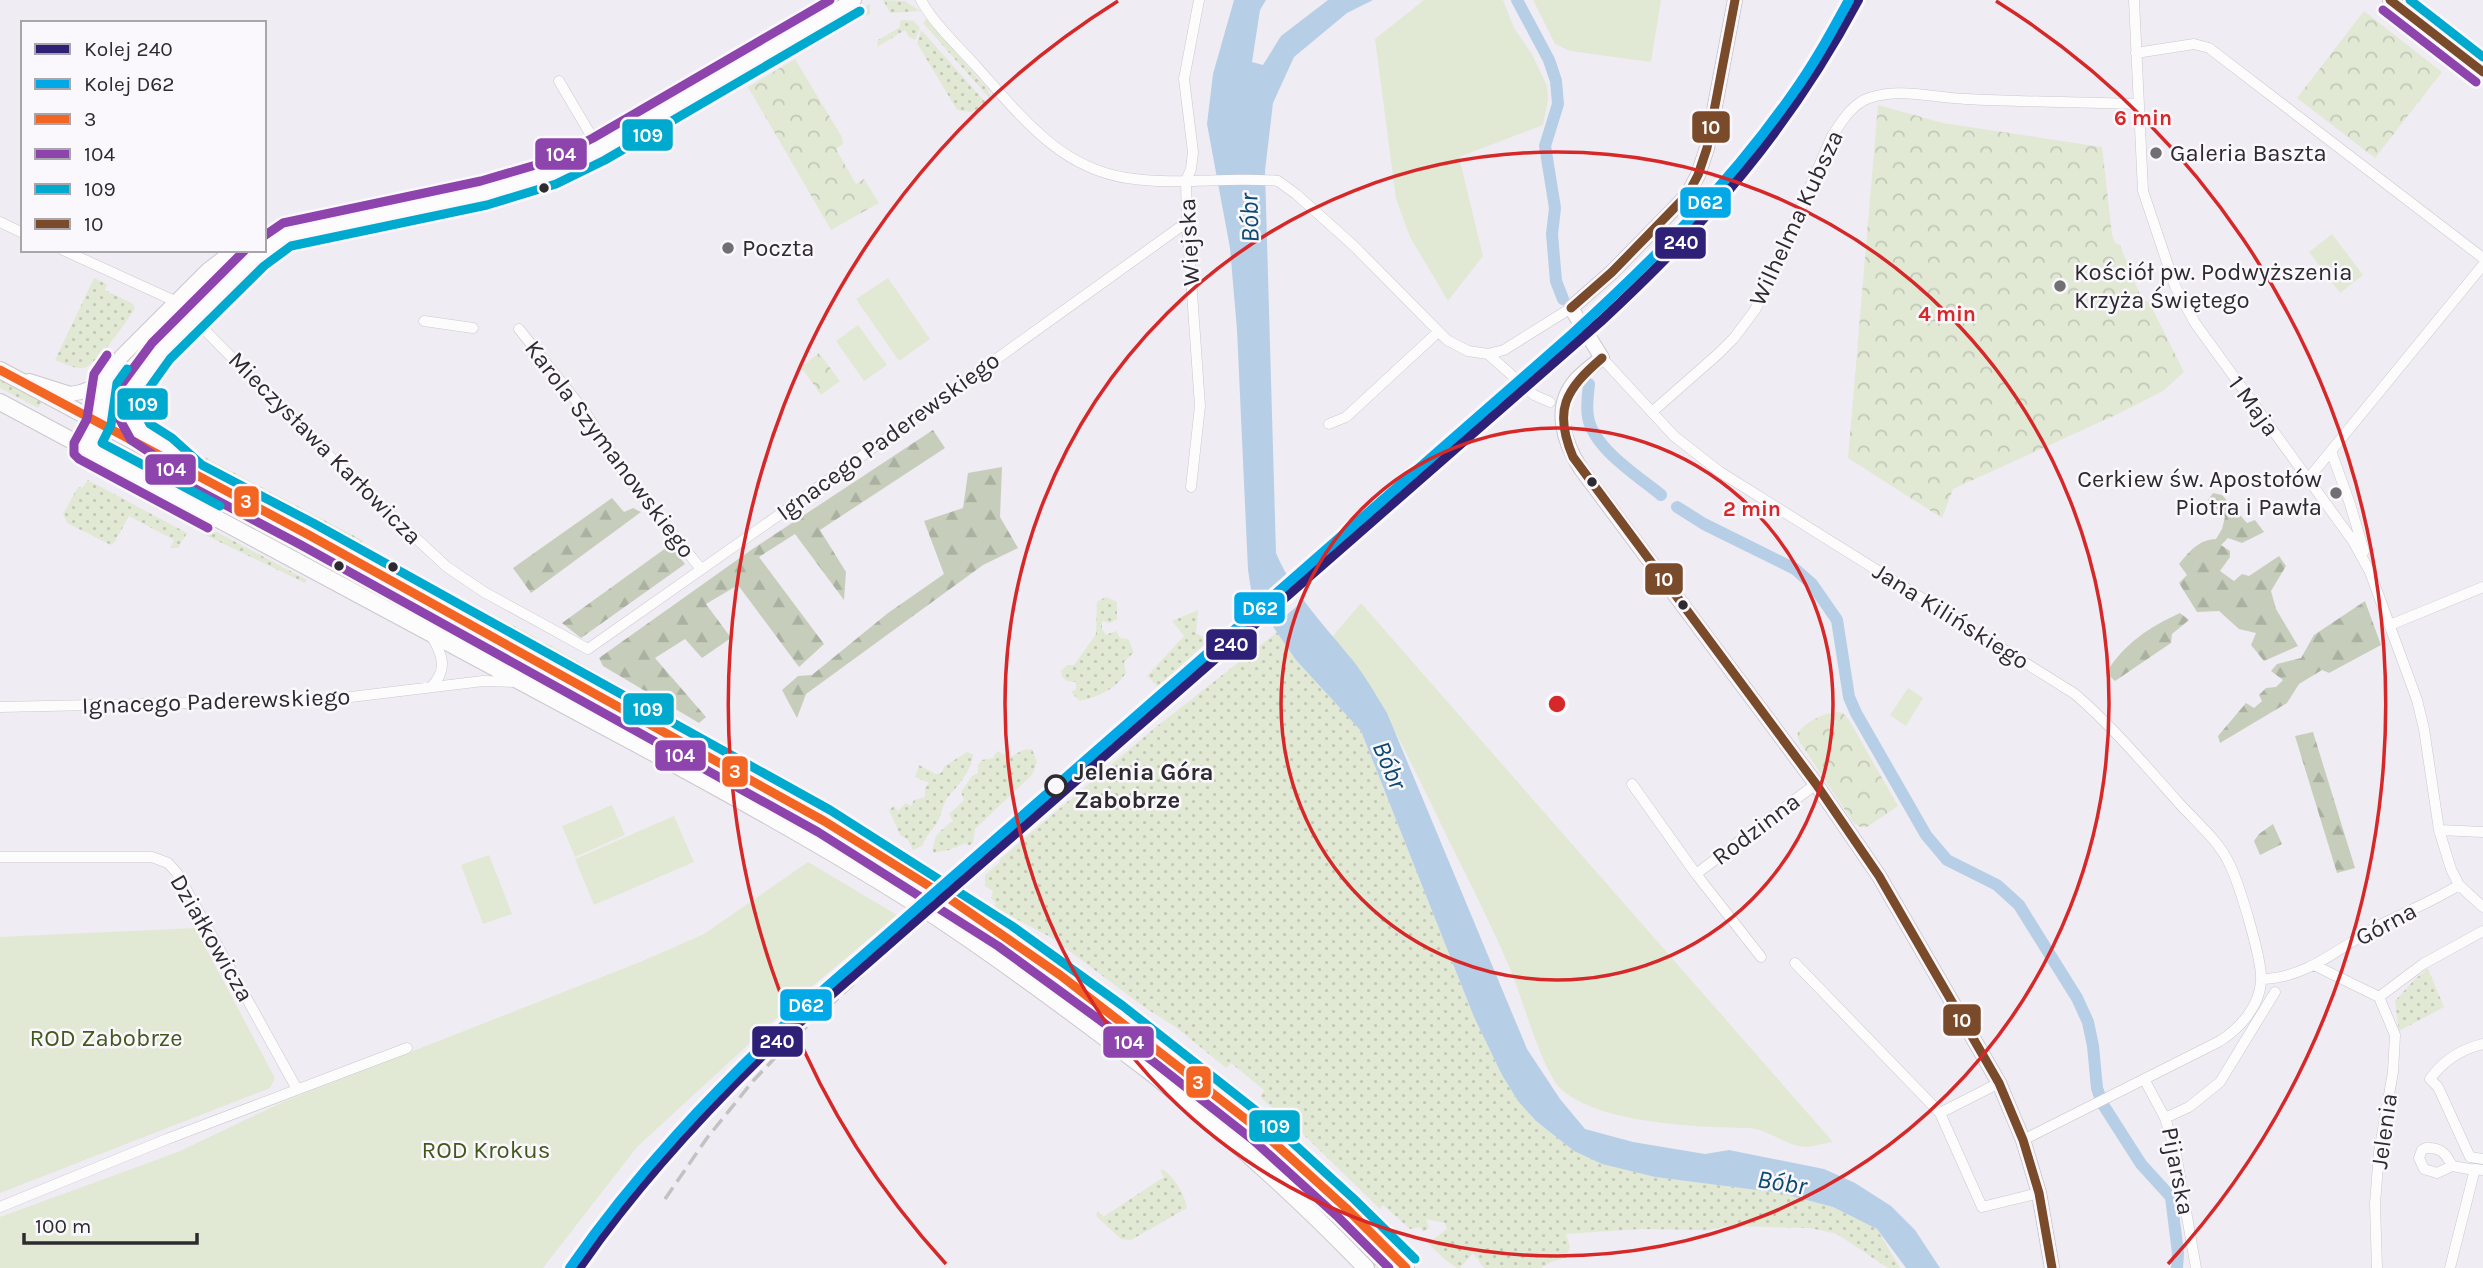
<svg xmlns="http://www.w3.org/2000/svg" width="2483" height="1268" font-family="Karla,sans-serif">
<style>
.grass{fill:url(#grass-dots)}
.forest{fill:url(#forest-firs)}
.park{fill:url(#park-crowns)}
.garden{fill:#e1e9d5}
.water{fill:#b6cfe6}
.pier{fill:#f0ecf3}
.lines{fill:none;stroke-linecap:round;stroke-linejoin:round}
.canal{stroke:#b6cfe6;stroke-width:12}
.street-casing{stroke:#cbc7cd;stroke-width:11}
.secondary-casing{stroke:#cbc7cd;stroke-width:16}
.primary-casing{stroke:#cbc7cd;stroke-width:18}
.street{stroke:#fdfcfd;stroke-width:10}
.secondary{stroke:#fdfcfd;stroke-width:14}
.primary{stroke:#fdfcfd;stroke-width:16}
.rail{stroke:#c3c2c3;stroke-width:3.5;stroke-dasharray:14 7;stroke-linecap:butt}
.primary-bridge-casing{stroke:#cbc7cd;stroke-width:18;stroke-linecap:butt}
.primary-bridge{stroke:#fdfcfd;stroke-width:16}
.bus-1-casing{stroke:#fbf8fd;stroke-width:14}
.bus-2-casing{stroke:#fbf8fd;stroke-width:14}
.bus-3-casing{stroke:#fbf8fd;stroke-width:14}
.bus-4-casing{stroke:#fbf8fd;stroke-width:14}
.bus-1{stroke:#f26522;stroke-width:9}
.bus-2{stroke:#8e44ad;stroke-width:9}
.bus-3{stroke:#00a9ce;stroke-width:9}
.bus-4{stroke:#7a4b2a;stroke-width:9}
.rail-1-casing{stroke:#fbf8fd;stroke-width:16}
.rail-2-casing{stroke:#fbf8fd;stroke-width:16}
.rail-1{stroke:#2e2076;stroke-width:10}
.rail-2{stroke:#02a9e6;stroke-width:10}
.ring{fill:none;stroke:#d62828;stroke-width:3.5}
.poi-dot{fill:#726f74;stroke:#fbf8fd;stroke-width:2.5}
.bus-dot{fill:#2e2b30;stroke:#fbf8fd;stroke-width:2.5}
.stop-dot{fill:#fbf8fd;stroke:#2e2b30;stroke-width:3.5}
.labels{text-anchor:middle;stroke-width:5;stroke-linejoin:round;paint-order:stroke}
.poi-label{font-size:24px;fill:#2e2b30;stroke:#fbf8fd;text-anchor:start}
.street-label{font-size:24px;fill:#2e2b30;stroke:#fbf8fd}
.stop-label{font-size:24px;font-weight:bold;fill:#2e2b30;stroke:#fbf8fd;text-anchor:start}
.park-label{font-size:24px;fill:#42591d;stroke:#fbf8fd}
.water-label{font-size:26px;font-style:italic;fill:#0b4b73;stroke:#fbf8fd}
.centre{fill:#d62828;stroke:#fbf8fd;stroke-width:3.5}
.ring-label{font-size:21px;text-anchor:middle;font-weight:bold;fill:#d62828;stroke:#fbf8fd;stroke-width:5;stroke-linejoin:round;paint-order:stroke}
.line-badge{stroke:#fbf8fd;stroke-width:2.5}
.badge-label{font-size:19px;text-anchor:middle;font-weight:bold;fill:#fff}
</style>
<defs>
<pattern id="grass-dots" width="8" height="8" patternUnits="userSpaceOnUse" patternTransform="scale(1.75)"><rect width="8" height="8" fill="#e1e9d5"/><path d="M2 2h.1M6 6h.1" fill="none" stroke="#c1c8b7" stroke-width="1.8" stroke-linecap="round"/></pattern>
<pattern id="forest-firs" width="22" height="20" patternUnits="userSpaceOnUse" patternTransform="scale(1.75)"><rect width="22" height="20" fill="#c6cebb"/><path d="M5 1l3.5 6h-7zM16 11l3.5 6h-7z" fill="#aab1a1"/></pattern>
<pattern id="park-crowns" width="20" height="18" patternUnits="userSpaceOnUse" patternTransform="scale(1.75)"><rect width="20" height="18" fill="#e1e9d5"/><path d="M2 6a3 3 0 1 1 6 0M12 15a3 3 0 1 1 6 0" fill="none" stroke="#c1c8b7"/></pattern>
</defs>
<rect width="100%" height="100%" fill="#f0ecf3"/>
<path class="grass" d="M883,0L905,1L920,11L890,13Z
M870,4V14L831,32L746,81L750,71Z
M927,19L988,90L991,100L923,23Z
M903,20L914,21L920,28L915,40L909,37L905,30L877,47L878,40L900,27V21Z
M921,30L988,105L970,112L957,110L917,43Z
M727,84L737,86L658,131L651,127Z
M94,278L107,284L105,290L133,304L135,308C128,320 96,366 83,368C74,369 63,363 55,360Z
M174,317H177V321L138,361L118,389L114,387L135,357Z
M0,378L43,401L38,408L0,388Z
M172,440L362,540L364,545L334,536L165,445Z
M154,466L191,484L257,522L311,546L690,755L695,760L693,763L683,758L681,760L317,565L255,525L152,470Z
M88,480L187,533L178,548H170L174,540L129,516L114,543L111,545L67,523L63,514L78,487L82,488Z
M141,491L201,523L193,528L138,499Z
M217,532L307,580L305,583L203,534Z
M431,582L537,638L545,658L606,692L486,627L432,585Z
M1106,597L1117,602V619L1110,623L1102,621V629L1106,635L1116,631L1120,638L1128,639L1134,652L1124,662L1126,673C1114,690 1100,696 1080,701L1071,692L1076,689V682L1067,681L1062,677L1061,671L1067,665H1074L1096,634L1097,602Z
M1198,610L1196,633L1203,637L1206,643L1158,687L1147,676L1184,636L1172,621Z
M1277,632L1296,660L1361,731L1474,1017L1502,1075L1518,1101L1536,1121L1574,1151L1602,1164L1655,1177L1780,1193L1833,1207L1877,1229L1900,1268H1888L1837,1234L1810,1228L1725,1226L1709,1230L1640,1229L1566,1234L1570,1247L1566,1258L1551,1262L1541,1268H1484L1473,1253L1460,1268H1457L1444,1259L1428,1243L1447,1229L1445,1223L1426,1219L1429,1228L1423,1232L1420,1227L1410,1229L1383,1205L1380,1209L1305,1136L1260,1097L1264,1090L1231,1063L1226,1068L1177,1028L1144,1007L1052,938L994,907L996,903L991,898L993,891L985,886V875L1000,862L999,860L1151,731Z
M544,642L598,673L600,683L549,655Z
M604,677L710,739L708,742L605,685Z
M1032,749L1037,762L1032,775L975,829L973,843L968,846L966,843L949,850L933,853C933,835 940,831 953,821L949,814L964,800L961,792L972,776L978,773V765L982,760L993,758L997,751L1010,757L1023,750Z
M967,752L973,754C972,771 958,785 948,797C942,804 942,815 937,823C931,832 927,834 922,846L913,850L908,840L900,835L889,810L894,806L898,811L906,803L911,806L914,800L925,797V788L929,783L915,777L919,765L936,774L941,773L945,766Z
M2428,969L2444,1007L2399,1031L2395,1001L2415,979Z
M1165,1067L1256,1136L1310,1182L1397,1268H1377L1342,1233L1165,1076L1162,1071Z
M1160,1170H1164C1175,1178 1185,1195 1187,1208L1131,1240L1121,1239L1097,1217L1096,1213L1098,1211L1103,1217L1164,1177Z
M1332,1182C1348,1182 1408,1245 1422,1260L1403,1247Z"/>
<path class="forest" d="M933,430L945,448L820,530L846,572L844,600L795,534L759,557L824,644L799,667L738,585L706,604L731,638L702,658L685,639L655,658L706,717L699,723L603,666L599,658L751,550Z
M1002,467L1000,517L1018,548L983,565L806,694L797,718L782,690L798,676L812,675L888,613L944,574L924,521L963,508L968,473Z
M2213,493L2222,495L2247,523L2255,520L2264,532L2242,543L2228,538L2221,545L2230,551V557L2220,571L2234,581L2242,574L2249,576L2279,556L2286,566L2271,591L2276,609L2298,646L2264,661L2251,645L2256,633L2239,629L2219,611L2197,612L2179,583L2187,575L2179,564C2190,551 2198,540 2216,539L2222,529L2225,517L2208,500Z
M612,498L624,512L633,508L641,512L531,593L513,568Z
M670,545L685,564L581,638L562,623Z
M2365,601L2381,645L2329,673L2322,670L2299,684L2287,703L2220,743L2218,736L2246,703L2254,708L2262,701L2259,695L2266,688L2276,687L2283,680L2271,671L2277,664L2301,658L2314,635Z
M2180,613L2189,620L2172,634L2171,643L2115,681L2106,673C2124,644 2149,627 2180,613Z
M2313,732L2355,868L2337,873L2295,736Z
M2273,824L2282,844L2260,855L2254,841L2259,834Z"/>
<path class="park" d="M2364,11L2442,72L2375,158L2297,98Z
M795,59L842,137L843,144L836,149L856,184L864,179L879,203L831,230L748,87Z
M1878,105L1943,123L2102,147L2112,234L2115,243L2120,245L2142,300L2149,302L2184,372L2163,391L2120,413L1953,489L1942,518L1848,458Z
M819,353L840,381L821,395L801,367Z
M1836,712L1843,713L1849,720L1898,806L1867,827H1860L1853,822L1799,741L1797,734C1805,722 1822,714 1836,712Z"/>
<path class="garden" d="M1424,0H1503L1514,28L1532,54L1547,86L1548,100L1543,125L1459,157L1483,256L1448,301L1410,237L1396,199L1375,39Z
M1533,0H1661L1651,62L1570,51L1555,44Z
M2332,234L2363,275L2340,293L2309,252Z
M888,278L930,339L899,361L856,299Z
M858,325L887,365L864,381L836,341Z
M1361,603L1833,1142C1825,1143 1816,1146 1807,1147C1787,1147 1767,1128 1747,1128C1696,1127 1602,1124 1562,1090C1542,1073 1521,992 1508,964C1487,915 1462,868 1439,820C1407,755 1380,693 1332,637Z
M1908,688L1923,698L1906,726L1890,715Z
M612,805L625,835L575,857L562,826Z
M674,816L694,862L594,905L575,859Z
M489,855L512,914L483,924L461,865Z
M808,862L897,915L802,995L637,1147L543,1268H0V1217L178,1152L283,1102L640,962L704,934Z
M195,928L275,1078L270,1088L0,1193V937Z"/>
<path class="water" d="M1234,0H1266L1260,10L1252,62L1263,65L1281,36L1328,0H1373L1347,13L1294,57L1273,103L1265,171L1276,553C1293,594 1327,628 1355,663C1367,679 1377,697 1387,713L1527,1049L1560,1099L1585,1129L1633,1142L1705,1154L1729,1150L1824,1169L1855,1183L1891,1206L1915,1230L1940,1268H1906L1877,1229L1833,1207L1780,1193L1655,1177L1602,1164L1574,1151L1536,1121L1518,1101L1502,1075L1474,1017L1361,731L1296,660L1252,596L1248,570L1237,330L1230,248L1207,124L1213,74Z"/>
<path class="pier" d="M1291,574L1307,597L1271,629L1255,606Z"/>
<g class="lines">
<path class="canal" d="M1517,0L1549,60L1556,81L1558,104L1545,146L1555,208L1552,234L1556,281L1563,299
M1589,384C1588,395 1586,406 1588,417C1593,448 1638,476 1661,495
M1677,507L1704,524L1795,569L1812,584L1837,620L1849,697L1856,713L1926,835L1947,860L1997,885L2019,905L2077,998L2088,1022L2093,1046L2097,1088L2102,1103L2141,1164L2171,1197L2178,1253L2177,1268"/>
<g class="street-casing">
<path id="street" d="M921,0C934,24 957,45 976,66C1019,114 1059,168 1127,178C1177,186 1228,176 1278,181L1296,194L1354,246L1447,340L1468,351L1488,354L1504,350L1571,308
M2134,0L2143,191L2175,286L2195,323L2353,541L2370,572L2417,700L2424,729L2439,830L2451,869L2459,885L2483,907
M2136,53L2194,44L2209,48L2483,258
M559,81L599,149
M0,222L23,233
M63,250L177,302L351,478L447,567L484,592L588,649L803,498L1187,222
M424,321L473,328
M519,329L585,412L628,478L701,569
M1488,354L1534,395L1550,402
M1602,358L1674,436L1720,472L2075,694C2113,727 2144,764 2178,802C2195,821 2218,840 2229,863C2239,883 2263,961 2261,982C2259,1007 2240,1028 2220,1041L2023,1140
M1652,412L1718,354L1734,338L1755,310L1779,259L1832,136C1842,121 1852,104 1869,98C1900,87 1934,98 1966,99C2023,102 2081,102 2139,104
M1329,424L1346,417L1438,332
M2331,451L2350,504L2364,551
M2308,479L2483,265
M1191,487L1200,406L1187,222L1186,181L1191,169L1193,152L1184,79L1199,0
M2390,625L2483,587
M431,687C449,669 442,654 431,635
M0,707L326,700L483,681L514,682
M1632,784L1696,874L1761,957
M2439,830L2483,832
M0,857H152L168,863L177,873L297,1089
M1696,874L1816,784
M1795,963L1940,1113L1999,1083
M2314,965L2379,997L2395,1035L2393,1072L2379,1152L2375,1204L2377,1268
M2261,979C2308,979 2343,944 2382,924C2408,911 2435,900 2459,885
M2379,997L2423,964L2483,931
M2483,1044C2461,1049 2443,1061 2430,1079L2438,1087L2470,1157L2483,1159
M2144,1079L2165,1118L2176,1154L2196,1268
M1940,1113L1982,1207L2039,1193
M2165,1118L2189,1107L2220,1082L2275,992
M2426,1148C2440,1147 2446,1153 2452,1166L2437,1173L2424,1169L2419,1158L2422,1150Z
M2452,1166L2475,1170
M0,1207L167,1139L407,1048
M2450,1268L2475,1169L2483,1170"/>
</g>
<g class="secondary-casing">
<path id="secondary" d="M1735,0L1707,148L1698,175L1688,194L1665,218L1612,272L1571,308L1602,358C1593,365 1583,372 1576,380C1552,407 1564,443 1581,469L1816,784L1879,876L1999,1083L2023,1140L2039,1193L2052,1268
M2390,0L2483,72
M264,241L484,193L551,173L599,149L854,0
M29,381L70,394L81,392L94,387L105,378L122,356L208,270L234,250
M129,395C137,445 150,433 181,462
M99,422L129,395L161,351L256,257L279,240
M85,448L99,422L100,406L105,378"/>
</g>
<g class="primary-casing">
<path id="primary" d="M0,370L307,534L465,623L761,786L824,821L950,899L1060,975L1261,1131L1346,1208L1406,1268
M0,402L685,770
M1154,1075C1228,1135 1300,1199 1366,1268"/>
</g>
<use href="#street" class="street"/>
<use href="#secondary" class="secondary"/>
<use href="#primary" class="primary"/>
<path class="rail" d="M665,1199L707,1138L753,1081L789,1043L861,977L940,898"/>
<g class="primary-bridge-casing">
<path id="primary-bridge" d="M685,770C769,816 853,863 933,915C1009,965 1082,1020 1154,1075"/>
</g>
<use href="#primary-bridge" class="primary-bridge"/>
<g class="bus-1-casing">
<path id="bus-1" d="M0,370L307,534L824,821L950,899L1060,975L1261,1131L1346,1208L1406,1268"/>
</g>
<g class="bus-2-casing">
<path id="bus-2" d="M2383,10L2476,82
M264,236L283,223L481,181L546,162L593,138L830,0
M245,250L152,343L118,389L117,395L120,420L131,440L158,458L188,485L301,545L818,832L998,946L1108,1026L1253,1140L1338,1217L1389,1268
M107,355L94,374L87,419L74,443V454L79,459L208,528"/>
</g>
<g class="bus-3-casing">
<path id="bus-3" d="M2410,0L2483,57
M860,11L605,160L556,184L487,205L291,246L264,266L170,359L142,398L144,413L150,424L172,438L202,465L313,523L830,810L1012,926L1123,1006L1269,1121L1354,1199L1415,1259
M127,369L117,383L111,425L102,443L220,506"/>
</g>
<g class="bus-4-casing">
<path id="bus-4" d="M2390,0L2483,72
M1571,308L1612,272L1688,194L1698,175L1707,148L1735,0
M1602,358C1565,390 1553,410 1573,457L1816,784L1879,876L1999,1083L2023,1140L2039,1193L2052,1268"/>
</g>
<use href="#bus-1" class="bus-1"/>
<use href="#bus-2" class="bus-2"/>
<use href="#bus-3" class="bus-3"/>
<use href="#bus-4" class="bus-4"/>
<g class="rail-1-casing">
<path id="rail-1" d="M579,1268C635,1187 700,1116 770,1048L1601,321C1708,222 1789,129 1858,0"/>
</g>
<g class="rail-2-casing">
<path id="rail-2" d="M570,1268C635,1174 713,1092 796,1014L1570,336C1651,262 1728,186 1791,96C1813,66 1831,33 1849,0"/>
</g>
<use href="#rail-1" class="rail-1"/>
<use href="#rail-2" class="rail-2"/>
</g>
<g class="ring">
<circle cx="1557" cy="704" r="276"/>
<circle cx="1557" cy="704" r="552"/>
<path d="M946 1264A829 829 0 0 1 1118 1M1996 1A829 829 0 0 1 2168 1264"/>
</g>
<g class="poi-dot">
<circle cx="2156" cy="153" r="7"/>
<circle cx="728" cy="248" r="7"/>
<circle cx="2060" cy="286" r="7"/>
<circle cx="2336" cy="493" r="7"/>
</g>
<g class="bus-dot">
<circle cx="544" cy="188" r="6"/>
<circle cx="1592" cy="482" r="6"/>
<circle cx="339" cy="566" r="6"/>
<circle cx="393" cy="567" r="6"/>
<circle cx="1683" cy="605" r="6"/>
</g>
<circle class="stop-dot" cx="1056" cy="786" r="10"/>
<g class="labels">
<g class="poi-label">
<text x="2170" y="161">Galeria Baszta</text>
<text x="742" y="256">Poczta</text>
<text x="2074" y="280">Kościół pw. Podwyższenia<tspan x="2074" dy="28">Krzyża Świętego</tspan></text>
<text x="2322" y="487" text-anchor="end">Cerkiew św. Apostołów<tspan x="2322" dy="28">Piotra i Pawła</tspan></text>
</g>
<g class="street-label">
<text transform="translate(1796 218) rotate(-65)" y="8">Wilhelma Kubsza</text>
<text transform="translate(1189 242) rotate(-93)" y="8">Wiejska</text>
<text transform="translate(2254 406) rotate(54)" y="8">1 Maja</text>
<text transform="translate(888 436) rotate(-36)" y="8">Ignacego Paderewskiego</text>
<text transform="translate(325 448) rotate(45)" y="8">Mieczysława Karłowicza</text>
<text transform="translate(610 449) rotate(53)" y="8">Karola Szymanowskiego</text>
<text transform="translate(1951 616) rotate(32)" y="8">Jana Kilińskiego</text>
<text transform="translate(216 701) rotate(-2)" y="8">Ignacego Paderewskiego</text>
<text transform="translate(1756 829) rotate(-37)" y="8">Rodzinna</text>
<text transform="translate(2386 924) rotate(-28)" y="8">Górna</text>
<text transform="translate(212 938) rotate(60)" y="8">Działkowicza</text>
<text transform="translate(2384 1131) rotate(-82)" y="8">Jelenia</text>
<text transform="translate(2178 1171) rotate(79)" y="8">Pijarska</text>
</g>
<g class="stop-label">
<text x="1074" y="780">Jelenia Góra<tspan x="1074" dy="28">Zabobrze</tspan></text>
</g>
<g class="park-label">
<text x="106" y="1046">ROD Zabobrze</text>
<text x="486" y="1158">ROD Krokus</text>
</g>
<g class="water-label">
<text transform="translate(1249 218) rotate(-92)" y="9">Bóbr</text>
<text transform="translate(1390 765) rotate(67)" y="9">Bóbr</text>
<text transform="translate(1782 1182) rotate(9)" y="9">Bóbr</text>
</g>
</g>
<circle cx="1557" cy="704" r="10" class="centre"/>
<g class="ring-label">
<text x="2143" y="125">6 min</text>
<text x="1947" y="321">4 min</text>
<text x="1752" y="516">2 min</text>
</g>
<g class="line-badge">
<rect x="1691" y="110" width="40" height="34" rx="7" fill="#7a4b2a"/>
<rect x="621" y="118" width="53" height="34" rx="7" fill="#00a9ce"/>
<rect x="534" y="137" width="54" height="34" rx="7" fill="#8e44ad"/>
<rect x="1679" y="186" width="53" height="33" rx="7" fill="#02a9e6"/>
<rect x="1654" y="226" width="53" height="34" rx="7" fill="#2e2076"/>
<rect x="116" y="387" width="53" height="34" rx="7" fill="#00a9ce"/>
<rect x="144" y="453" width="53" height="33" rx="7" fill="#8e44ad"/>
<rect x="233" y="485" width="27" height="33" rx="7" fill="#f26522"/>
<rect x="1644" y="562" width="40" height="34" rx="7" fill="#7a4b2a"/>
<rect x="1233" y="591" width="53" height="34" rx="7" fill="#02a9e6"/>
<rect x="1205" y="628" width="53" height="33" rx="7" fill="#2e2076"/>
<rect x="622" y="692" width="53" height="34" rx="7" fill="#00a9ce"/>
<rect x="654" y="739" width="53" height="33" rx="7" fill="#8e44ad"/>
<rect x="721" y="755" width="28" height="33" rx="7" fill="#f26522"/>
<rect x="779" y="988" width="54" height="34" rx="7" fill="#02a9e6"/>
<rect x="1942" y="1003" width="40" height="34" rx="7" fill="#7a4b2a"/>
<rect x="751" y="1025" width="53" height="33" rx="7" fill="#2e2076"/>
<rect x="1102" y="1025" width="53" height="34" rx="7" fill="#8e44ad"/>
<rect x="1185" y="1065" width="27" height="34" rx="7" fill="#f26522"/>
<rect x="1248" y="1109" width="53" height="34" rx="7" fill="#00a9ce"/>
</g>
<g class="badge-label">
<text x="1711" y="134">10</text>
<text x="648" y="142">109</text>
<text x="561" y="161">104</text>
<text x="1705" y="209">D62</text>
<text x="1681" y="249">240</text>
<text x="143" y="411">109</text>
<text x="171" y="476">104</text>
<text x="246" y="508">3</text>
<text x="1664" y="586">10</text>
<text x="1260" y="615">D62</text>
<text x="1231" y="651">240</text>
<text x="648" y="716">109</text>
<text x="680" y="762">104</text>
<text x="735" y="778">3</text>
<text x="806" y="1012">D62</text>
<text x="1962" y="1027">10</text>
<text x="777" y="1048">240</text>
<text x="1129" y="1049">104</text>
<text x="1198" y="1089">3</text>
<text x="1275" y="1133">109</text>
</g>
<rect x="21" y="21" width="245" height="231" fill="#fbf8fd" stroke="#a9a6ab" stroke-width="2"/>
<rect x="35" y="44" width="35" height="10" fill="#2e2076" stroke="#a9a6ab" stroke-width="2"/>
<text x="84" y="56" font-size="21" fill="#2e2b30">Kolej 240</text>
<rect x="35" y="79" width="35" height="10" fill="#02a9e6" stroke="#a9a6ab" stroke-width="2"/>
<text x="84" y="91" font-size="21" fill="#2e2b30">Kolej D62</text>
<rect x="35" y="114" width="35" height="10" fill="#f26522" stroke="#a9a6ab" stroke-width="2"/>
<text x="84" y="126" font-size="21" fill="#2e2b30">3</text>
<rect x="35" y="149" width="35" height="10" fill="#8e44ad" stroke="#a9a6ab" stroke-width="2"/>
<text x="84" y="161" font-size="21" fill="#2e2b30">104</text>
<rect x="35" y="184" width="35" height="10" fill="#00a9ce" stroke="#a9a6ab" stroke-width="2"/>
<text x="84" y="196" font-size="21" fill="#2e2b30">109</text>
<rect x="35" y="219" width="35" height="10" fill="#7a4b2a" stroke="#a9a6ab" stroke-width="2"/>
<text x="84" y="231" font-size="21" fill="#2e2b30">10</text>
<path d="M24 1233v10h173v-10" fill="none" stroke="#2e2b30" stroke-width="3.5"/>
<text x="35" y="1233" font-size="21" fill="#2e2b30" stroke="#fbf8fd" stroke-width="5" paint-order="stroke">100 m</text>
</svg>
